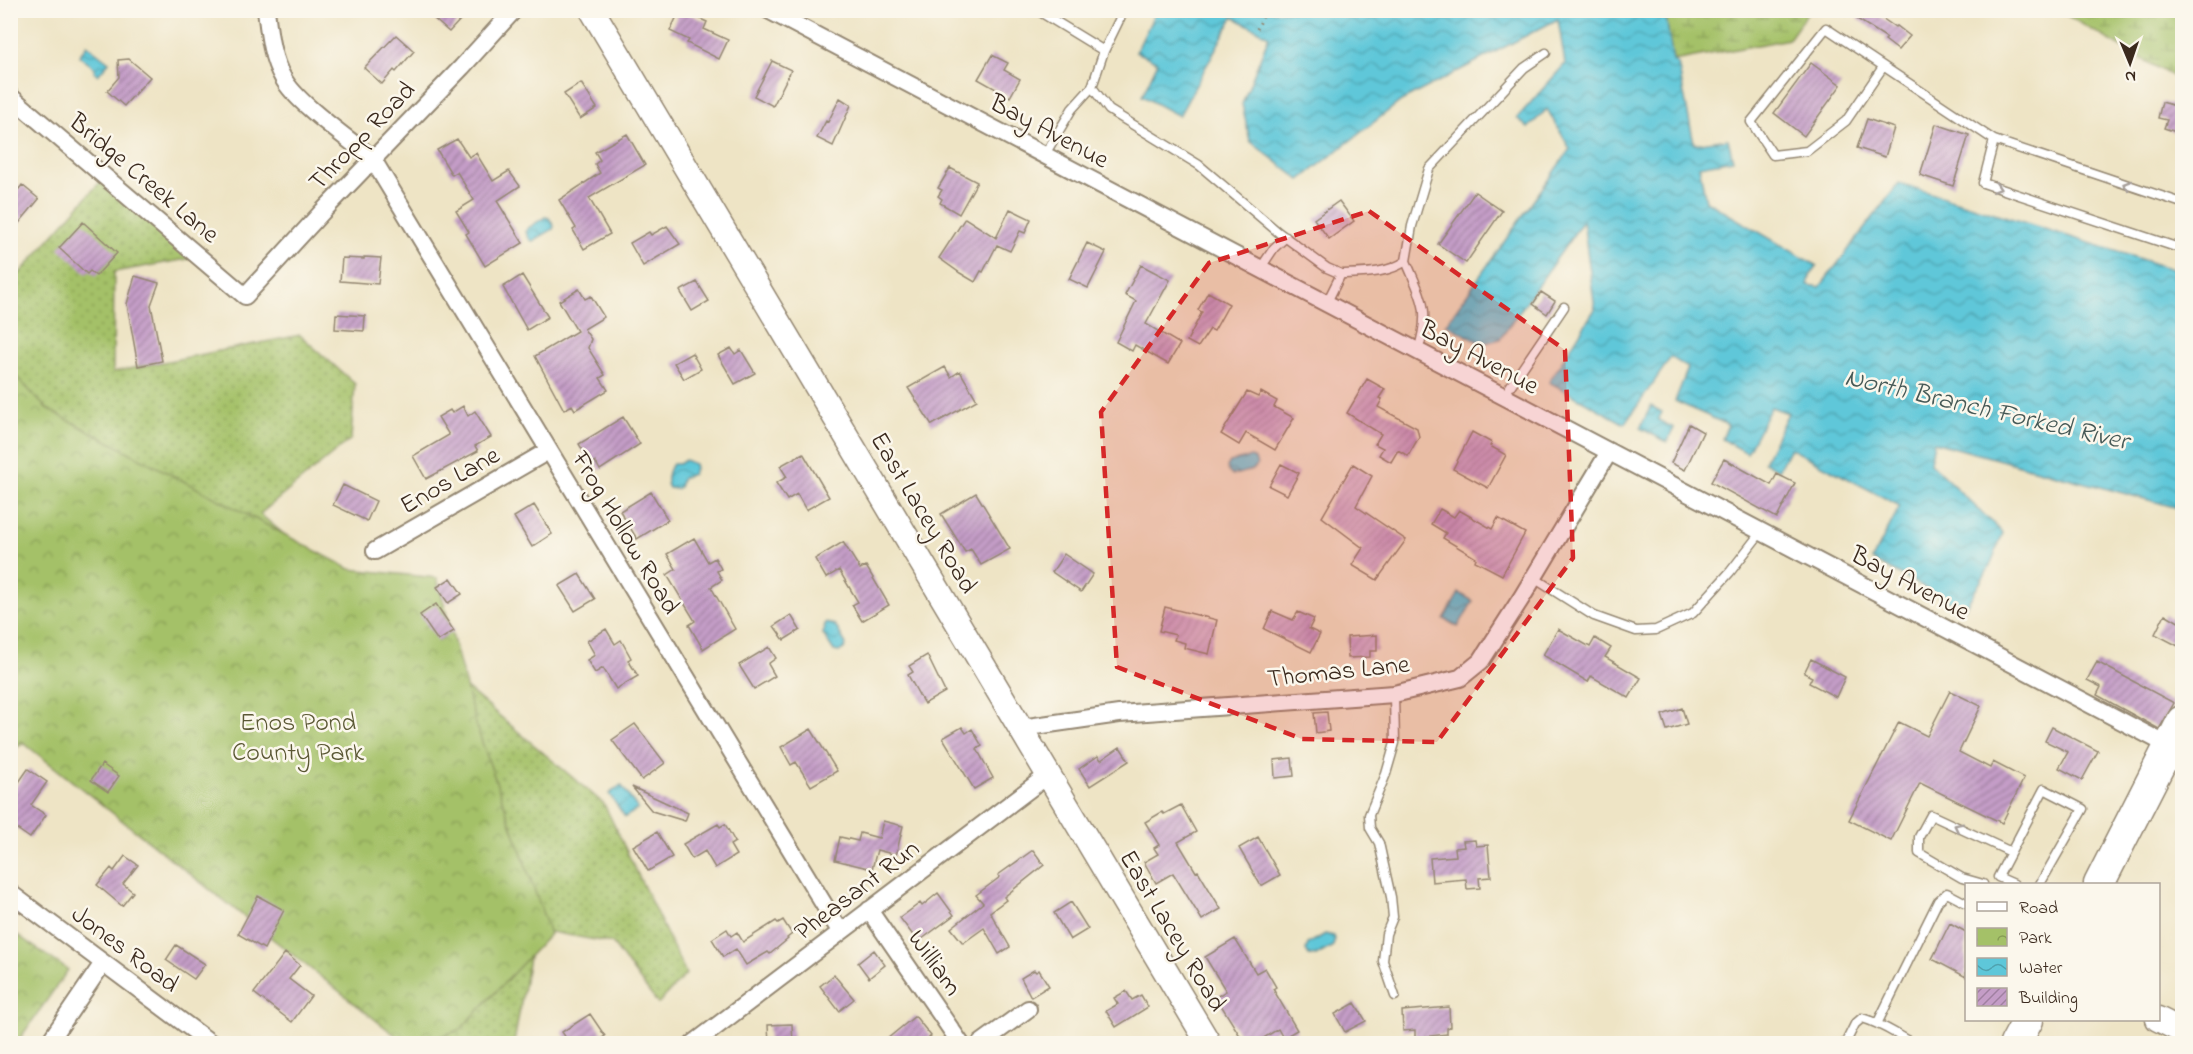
<svg xmlns="http://www.w3.org/2000/svg" width="2193" height="1054" font-family="'Indie Flower',sans-serif">
<style>
.grass{fill:url(#grass-dots);stroke:#707643;stroke-width:1.5}
.wetland{fill:url(#wetland-marsh);stroke:#707643;stroke-width:1.5}
.park{fill:url(#park-crowns);stroke:#707643;stroke-width:1.5}
.water{fill:url(#water-waves);stroke:#4c787c;stroke-width:1.5}
.building{fill:url(#building-hatch)}
.lines{fill:none;stroke-linecap:round;stroke-linejoin:round}
.lane-casing{stroke:#948772;stroke-width:11}
.street-casing{stroke:#948772;stroke-width:20}
.secondary-casing{stroke:#948772;stroke-width:27}
.highway-casing{stroke:#948772;stroke-width:33}
.path{stroke:#948772;stroke-width:3;stroke-dasharray:1.5 4.5;stroke-linecap:butt}
.lane{stroke:#fff;stroke-width:8}
.street{stroke:#fff;stroke-width:16}
.secondary{stroke:#fff;stroke-width:24}
.highway{stroke:#fff;stroke-width:30}
.oneway{stroke:#a79f9a}
.marked{fill:#d62828;fill-opacity:0.2;stroke:#d62828;stroke-width:4.5;stroke-dasharray:12 8;stroke-linejoin:round}
.labels{text-anchor:middle;stroke-width:5;stroke-linejoin:round;paint-order:stroke}
.street-label{font-size:26px;fill:#3b2a1e;stroke:#fbf7ec}
.park-label{font-size:26px;fill:#5a5734;stroke:#fbf7ec}
.water-label{font-size:27px;font-style:italic;fill:#465956;stroke:#fbf7ec}
</style>
<defs>
<pattern id="grass-dots" width="8" height="8" patternUnits="userSpaceOnUse" patternTransform="scale(1.5)"><rect width="8" height="8" fill="#a4c168"/><path d="M2 2h.1M6 6h.1" fill="none" stroke="#879d55" stroke-width="1.8" stroke-linecap="round"/></pattern>
<pattern id="wetland-marsh" width="20" height="14" patternUnits="userSpaceOnUse" patternTransform="scale(1.5)"><rect width="20" height="14" fill="#a4c168"/><path d="M1 5h8M5 5V1M11 12h8M15 12V8" fill="none" stroke="#879d55"/></pattern>
<pattern id="park-crowns" width="20" height="18" patternUnits="userSpaceOnUse" patternTransform="scale(1.5)"><rect width="20" height="18" fill="#a4c168"/><path d="M2 6a3 3 0 1 1 6 0M12 15a3 3 0 1 1 6 0" fill="none" stroke="#879d55"/></pattern>
<pattern id="water-waves" width="16" height="10" patternUnits="userSpaceOnUse" patternTransform="scale(1.5)"><rect width="16" height="10" fill="#5ec7d9"/><path d="M0 5q4-4 8 0t8 0" fill="none" stroke="#4fa2af"/></pattern>
<pattern id="building-hatch" width="6" height="6" patternUnits="userSpaceOnUse" patternTransform="scale(1.5)"><rect width="6" height="6" fill="#c49dc7"/><path d="M-1 1l2-2M0 6l6-6M5 7l2-2" fill="none" stroke="#a080a1"/></pattern>
</defs>
<rect width="100%" height="100%" fill="#fbf7ec"/>
<filter id="ink" filterUnits="userSpaceOnUse"><feTurbulence type="fractalNoise" baseFrequency=".0167" numOctaves="2"/><feDisplacementMap in="SourceGraphic" scale="12" xChannelSelector="R" yChannelSelector="G"/><feConvolveMatrix kernelMatrix="1 2 1 2 8 2 1 2 1" color-interpolation-filters="sRGB"/></filter>
<filter id="wash" filterUnits="userSpaceOnUse"><feTurbulence type="fractalNoise" baseFrequency=".008" numOctaves="4" result="noise"/><feDisplacementMap in="SourceGraphic" scale="24" xChannelSelector="R" yChannelSelector="G"/><feGaussianBlur stdDeviation="1.35" result="paint"/><feColorMatrix in="noise" values="0 0 0 0 0 0 0 0 0 0 0 0 0 0 0 0 0 1.4 0 .05"/><feComposite in="paint" operator="in"/></filter>
<g filter="url(#wash)">
<rect width="100%" height="100%" fill="#eee4c5"/>
<path class="grass" d="M106,175L199,257L114,272L113,372L300,335L355,384L351,439L260,514L604,804L686,974L658,1004L612,943L534,929L514,1043H445L428,1002L85,714L11,750V283Z"/>
<path class="wetland" d="M1665,11H1809L1789,39L1673,61Z
M2059,11H2182V82Z"/>
<path class="park" d="M11,371L47,409L350,569L437,578L477,728L550,934L460,1030L417,1043H405L21,741L11,754Z
M10,930L68,970L16,1044L10,1043Z"/>
<path class="water" d="M1156,11H1665L1673,61L1678,64L1694,144L1728,139L1733,160L1699,166L1706,201L1817,266L1810,276L1808,285L1820,287L1899,183L2182,272V509L1934,442L1930,463L2003,533L1989,568L1964,609L1872,560L1900,506L1790,448L1778,470L1764,462L1788,413L1771,407L1747,453L1722,439L1728,425L1675,401L1688,368L1671,357L1625,424L1549,382L1595,309L1583,221L1500,339L1482,344L1446,324L1570,149L1547,109L1528,128L1517,118L1565,64L1558,19L1401,101L1300,180L1250,141L1242,104L1269,36L1233,17L1179,116L1142,96L1158,62L1136,52Z
M87,45L109,62L98,75L94,71L95,68L79,56Z
M545,217L549,218L554,226L553,229L533,241L530,240L526,232L527,229Z
M1651,406L1662,412L1658,420L1674,428L1667,442L1640,428Z
M1251,457L1255,459L1257,465L1253,470L1233,475L1229,473L1227,467L1230,462Z
M685,460L694,464L695,469L693,474L682,478L679,487L676,489L669,488C665,482 667,469 673,464H679Z
M1459,593L1473,601L1458,627L1444,619Z
M825,623L835,625L846,644L845,648L839,652L834,651L823,634Z
M621,785L638,809L625,817L609,794Z
M1325,934L1334,936L1335,939L1333,946L1316,956L1309,955L1306,950L1308,944Z"/>
<g id="blocks">
<path class="building" d="M424,10H452L461,19L449,32Z
M680,10L707,22L704,29L728,40L719,59L687,43L689,40L670,31Z
M1863,10H1870L1895,27L1897,26L1910,36L1898,50L1885,40L1887,38L1857,19Z
M396,35L414,51L396,72L394,70L382,84L364,68Z
M992,55L1008,63L1004,70L1020,79L1010,97L978,79Z
M129,59L150,77L124,106L107,91L119,77L118,60Z
M772,61L791,70L773,106L754,96Z
M1811,63L1841,85L1804,136L1774,113Z
M581,83L597,108L580,119L564,94Z
M840,98L851,105L833,146L817,138L826,121L828,122Z
M2162,102L2182,108V134L2164,128L2167,120L2158,118Z
M1867,119L1894,128L1885,157L1857,148Z
M1936,124L1969,135L1953,186L1920,175Z
M627,134L645,165L589,198L610,234L584,249L573,230L576,228L559,200L600,173L595,164L600,160L595,152Z
M457,139L469,157L476,153L493,181L509,171L520,186L497,201L523,243L485,266L466,234L469,232L456,211L474,200L457,172L452,175L437,150Z
M950,168L977,182L959,214L940,203L942,199L938,196L942,190L938,188Z
M10,182L19,189L22,185L39,199L10,234Z
M1475,192L1502,211L1466,263L1438,244Z
M1339,201L1354,221L1329,239L1314,219Z
M1010,209L1031,219L1025,233L1020,231L1010,251L997,245L983,272L981,271L975,282L960,273L939,258L965,218L996,238Z
M83,222L117,253L96,276L90,271L87,274L59,248Z
M667,226L680,244L643,266L630,243L649,232L651,235Z
M1087,243L1106,252L1088,288L1069,279Z
M364,257L381,258L378,284L340,281L342,258L364,259Z
M1141,265L1170,280L1146,324L1180,344L1168,364L1135,345L1132,351L1116,342L1136,301L1125,295Z
M522,275L548,317L527,330L503,287Z
M135,276L159,283L151,305L162,361L138,366L127,304Z
M697,282L709,301L692,311L680,291Z
M579,289L585,299L591,296L604,317L584,329L591,339L588,348L605,375L600,378L608,390L575,410L572,405L564,410L535,356L577,331L559,301Z
M1208,292L1229,304L1214,331L1210,329L1198,347L1187,341L1202,312L1198,310Z
M1541,292L1555,301L1547,314L1533,304Z
M336,314L365,316L364,331L335,329Z
M731,348L735,354L741,350L755,373L735,384L718,355Z
M692,353L701,369L684,379L674,363Z
M945,367L951,377L960,371L977,400L932,425L908,388Z
M1367,379L1385,389L1379,398L1382,399L1378,407L1417,428L1419,437L1408,456L1398,450L1391,462L1379,455L1383,448L1375,444L1381,434L1347,413Z
M1247,392L1258,397L1261,392L1277,401L1274,407L1294,418L1275,450L1246,433L1239,445L1221,434Z
M463,406L468,416L475,411L491,437L475,446L478,451L426,479L413,456L449,435L438,417L450,410L452,413Z
M623,417L640,444L600,470L595,461L591,464L579,444Z
M1689,424L1703,432L1685,470L1671,463Z
M1472,432L1492,443L1490,446L1506,455L1488,488L1453,469Z
M803,453L829,497L806,510L797,494L787,500L776,483L787,477L780,466Z
M1724,459L1771,485L1777,474L1795,483L1777,518L1711,482Z
M1281,464L1299,473L1287,495L1269,486Z
M1353,464L1372,476L1356,506L1406,540L1377,580L1352,565L1363,548L1322,517Z
M343,485L376,501L367,521L333,505Z
M651,492L668,520L637,539L620,511Z
M976,493L1010,549L981,565L971,549L965,552L941,514Z
M534,505L552,534L532,547L514,517Z
M1440,509L1454,517L1459,510L1492,529L1498,518L1525,533L1502,575L1475,561L1476,558L1443,538L1446,533L1431,524Z
M694,538L708,562L715,558L721,569L717,571L722,580L711,587L735,629L703,649L689,625L695,621L667,575L676,569L667,554Z
M843,542L860,569L866,566L889,605L862,621L852,605L858,602L839,570L826,578L815,559Z
M1064,554L1093,574L1081,592L1052,572Z
M579,574L595,599L575,611L559,586Z
M451,578L462,594L448,603L437,587Z
M436,604L454,631L438,641L420,615Z
M1165,607L1217,620L1209,654L1184,648L1185,643L1174,640L1176,635L1159,631Z
M1272,611L1293,620L1298,612L1314,619L1309,629L1320,634L1311,652L1264,629Z
M2165,614L2182,624V648L2155,634Z
M791,615L800,630L784,640L774,626Z
M606,629L615,644L621,640L631,658L628,660L638,676L616,689L603,668L595,673L587,660L595,655L587,641Z
M1558,629L1590,647L1595,638L1611,648L1605,657L1641,678L1629,698L1591,676L1588,682L1543,655Z
M1377,635V651H1370V657L1348,658L1347,637Z
M769,647L776,658L768,664L775,676L754,689L739,665Z
M927,655L945,692L924,704L908,675L913,672L909,666Z
M1811,659L1845,677L1836,697L1809,683L1812,677L1804,673Z
M2097,662L2174,703L2159,729L2097,695L2101,687L2087,680Z
M1950,691L1981,706L1959,752L1990,768L1993,762L2024,778L2002,823L1920,783L1891,841L1849,820L1899,722L1927,736Z
M1682,708L1687,724L1667,730L1662,715Z
M1327,712L1329,731L1316,733L1314,713Z
M635,724L665,763L642,780L612,740Z
M962,727L966,733L972,729L982,746L977,749L993,778L974,789L943,738Z
M2052,727L2098,751L2082,780L2059,768L2068,752L2045,741Z
M811,729L837,771L811,786L796,762L791,765L781,747Z
M1120,747L1129,761L1090,786L1079,769L1098,756L1101,760Z
M1292,758L1294,776L1275,778L1274,760Z
M102,764L119,776L108,792L91,780Z
M28,769L47,782L31,805L46,815L30,838L10,824V795Z
M632,787L688,813L685,821L652,811Z
M1181,805L1196,832L1178,842L1196,872L1198,871L1221,909L1202,920L1173,873L1156,883L1144,862L1158,854L1154,848L1159,845L1145,822L1162,812L1164,814Z
M883,821L903,826L896,855L877,850L872,869L835,860L840,837L858,841L860,833L879,838Z
M718,824L720,827L725,824L735,842L730,845L736,855L715,868L705,851L692,859L683,844Z
M657,832L672,857L648,871L633,846Z
M1258,837L1280,875L1261,886L1239,848Z
M1475,840L1476,846L1488,845L1491,877L1479,878L1480,888L1467,889L1466,879L1432,882L1430,858L1456,856L1455,848L1464,847L1463,841Z
M1033,850L1044,865L1004,897L1006,900L990,912L1010,947L999,954L984,928L963,943L951,928L983,903L976,895L1000,877L998,875Z
M125,856L138,865L123,884L133,892L122,906L97,885L111,868L114,871Z
M938,893L954,915L918,942L900,918L920,903L922,906Z
M258,896L284,910L264,949L238,934Z
M1071,902L1088,929L1070,940L1054,913Z
M783,920L792,934L787,938L788,939L770,954L768,952L746,965L736,949L723,957L712,939L727,929L731,936L737,932L743,942L776,921L778,923Z
M1950,923L1966,932V977L1932,959Z
M1235,939L1256,973L1265,968L1276,987L1273,989L1297,1030L1283,1038L1278,1029L1254,1044H1245L1216,997L1226,991L1205,957Z
M176,945L205,964L194,979L166,960Z
M874,950L885,965L869,978L858,963Z
M285,953L300,965L289,979L311,996L292,1022L254,993Z
M1034,970L1036,972L1039,970L1049,986L1031,997L1021,978Z
M834,975L854,999L839,1011L820,986Z
M1126,991L1132,1000L1141,995L1148,1007L1116,1027L1106,1011L1118,1004L1114,998Z
M1355,1003L1366,1021L1345,1032L1335,1014Z
M1449,1007L1450,1027L1447,1028V1034L1415,1038V1030L1403,1031L1402,1011Z
M590,1014L605,1036L593,1044H570L562,1032Z
M915,1016L931,1036L922,1044H881Z
M792,1024L793,1044H769L768,1025Z"/>
</g>
</g>
<g filter="url(#ink)">
<use href="#blocks" fill-opacity="0" stroke="#948772" stroke-width="1.5"/>
<g class="lines">
<g class="lane-casing">
<path id="lane" d="M1037,10L1104,51
M1124,10L1104,51L1092,87L1109,110L1199,165L1278,232L1327,268L1341,274L1326,304
M1883,67L1846,121L1807,151L1773,155L1751,122L1826,28L1994,140L2182,203
M1994,140L1983,183L2182,249
M1044,156L1072,109L1092,87
M1406,261C1422,299 1431,309 1418,351
M1260,269L1274,248L1286,237
M1341,274C1363,273 1387,274 1406,261L1412,226L1429,169L1524,68L1546,53
M1503,397L1564,307
M1534,578L1594,616L1636,631L1656,630L1693,613L1730,572L1761,532
M1394,694L1395,743L1386,774L1369,815L1370,828L1379,843L1391,897L1393,917L1386,934L1383,961L1395,996
M1983,884L1962,878L1919,853V837L1931,815L2011,852
M2014,884L1998,877L2044,789L2083,809L2040,884
M1878,1022L1938,901L1947,893L1966,903
M1845,1044L1855,1024L1862,1018C1881,1023 1897,1035 1915,1044"/>
</g>
<g class="street-casing">
<path id="street" d="M266,10C269,33 271,57 283,78C296,103 349,139 372,158L840,931
M768,10L2175,749
M10,96L245,296L323,211L462,67L514,10
M375,551L548,451
M1021,728L1119,714L1394,694L1460,678L1481,661L1522,597L1609,452
M10,893L212,1044
M869,910L961,1044
M48,1044L103,963
M693,1044L1048,775
M980,1044L1028,1009"/>
</g>
<g class="secondary-casing">
<path id="secondary" d="M592,10L1209,1044
M2158,1019L2182,1031"/>
</g>
<g class="highway-casing">
<path id="highway" d="M2099,884L2182,721
M2015,1044L2028,1020"/>
</g>
<path class="path" d="M1257,29L1266,10"/>
<use href="#lane" class="lane"/>
<use href="#street" class="street"/>
<use href="#secondary" class="secondary"/>
<use href="#highway" class="highway"/>
</g>
<defs><path id="oneway-chevron" d="M-2-3.5L2.5 0L-2 3.5" fill="none" stroke-width="1.6" stroke-linecap="round" stroke-linejoin="round" transform="scale(1.5)"/></defs>
<g class="oneway">
<use href="#oneway-chevron" transform="translate(2127 185) rotate(-162)"/>
<use href="#oneway-chevron" transform="translate(1997 188) rotate(18)"/>
<use href="#oneway-chevron" transform="translate(1958 827) rotate(-154)"/>
</g>
</g>
<path class="marked" d="M1369,211L1565,350L1573,558L1437,742L1302,739L1117,667L1101,412L1209,263Z"/>
<g class="labels">
<g class="street-label">
<text transform="translate(1050 130) rotate(28)" y="9">Bay Avenue</text>
<text transform="translate(361 135) rotate(-46)" y="9">Thropp Road</text>
<text transform="translate(145 177) rotate(40)" y="9">Bridge Creek Lane</text>
<text transform="translate(1480 356) rotate(28)" y="9">Bay Avenue</text>
<text transform="translate(449 479) rotate(-30)" y="9">Enos Lane</text>
<text transform="translate(925 512) rotate(59)" y="9">East Lacey Road</text>
<text transform="translate(627 532) rotate(59)" y="9">Frog Hollow Road</text>
<text transform="translate(1911 582) rotate(28)" y="9">Bay Avenue</text>
<text transform="translate(1338 670) rotate(-6)" y="9">Thomas Lane</text>
<text transform="translate(856 889) rotate(-37)" y="9">Pheasant Run</text>
<text transform="translate(1174 930) rotate(59)" y="9">East Lacey Road</text>
<text transform="translate(126 948) rotate(37)" y="9">Jones Road</text>
<text transform="translate(936 962) rotate(55)" y="9">William</text>
</g>
<g class="park-label">
<text x="298" y="730">Enos Pond<tspan x="298" dy="30">County Park</tspan></text>
</g>
<g class="water-label">
<text transform="translate(1987 408) rotate(13)" y="9">North Branch Forked River</text>
</g>
</g>
<rect width="2193" height="1054" fill="none" stroke="#fbf7ec" stroke-width="36"/>
<rect x="1965" y="883" width="195" height="138" fill="#fbf7ec" stroke="#aea59a" stroke-width="1.5"/>
<rect x="1977" y="902" width="30" height="9" fill="#ffffff" stroke="#aea59a" stroke-width="1.5"/>
<text x="2019" y="913" font-size="18" fill="#3b2a1e">Road</text>
<rect x="1977" y="928" width="30" height="18" fill="url(#park-crowns)" stroke="#aea59a" stroke-width="1.5"/>
<text x="2019" y="943" font-size="18" fill="#3b2a1e">Park</text>
<rect x="1977" y="958" width="30" height="18" fill="url(#water-waves)" stroke="#aea59a" stroke-width="1.5"/>
<text x="2019" y="973" font-size="18" fill="#3b2a1e">Water</text>
<rect x="1977" y="988" width="30" height="18" fill="url(#building-hatch)" stroke="#aea59a" stroke-width="1.5"/>
<text x="2019" y="1003" font-size="18" fill="#3b2a1e">Building</text>
<g transform="translate(2130 63) rotate(178)" stroke="#fbf7ec" stroke-width="4.5" paint-order="stroke">
<path d="M0-4.5L10 22L0 15L-10 22Z" fill="#3b2a1e"/>
<text y="-9" font-size="16" font-weight="bold" text-anchor="middle" fill="#3b2a1e">N</text>
</g>
</svg>
